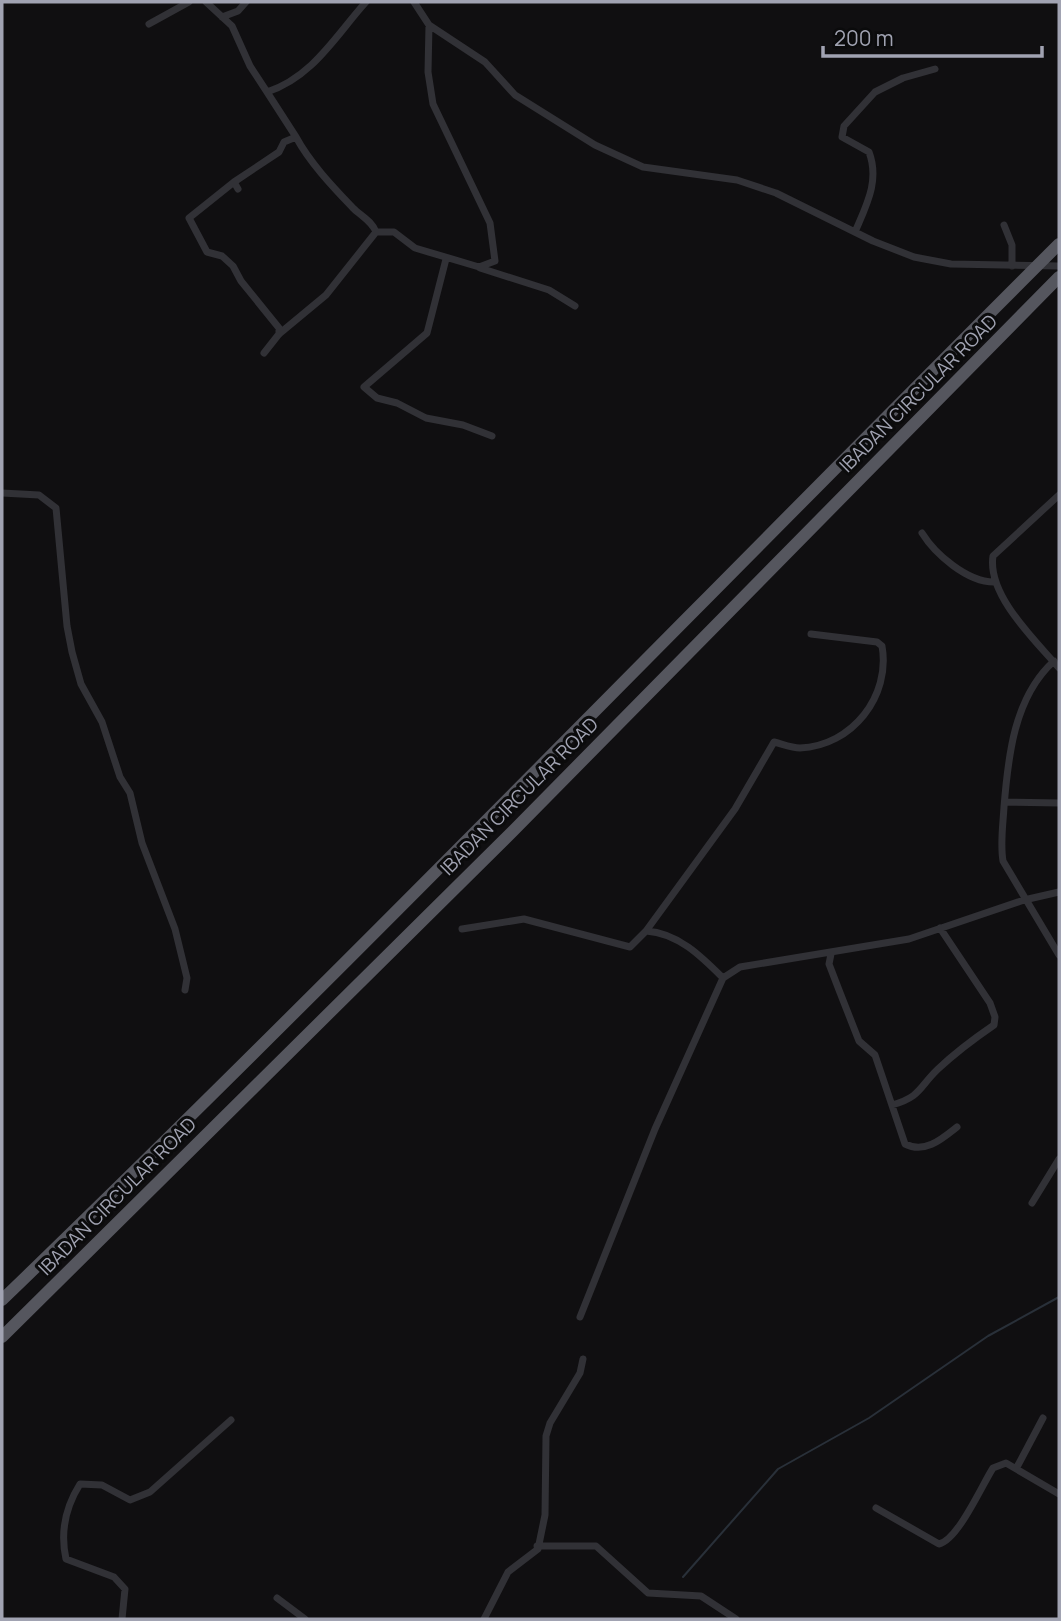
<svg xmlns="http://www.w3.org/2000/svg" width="1061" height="1621" font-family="Manrope,sans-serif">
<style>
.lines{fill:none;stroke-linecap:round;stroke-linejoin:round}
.stream{stroke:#293039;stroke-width:2}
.minor{stroke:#313136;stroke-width:7}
.trunk{stroke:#55565e;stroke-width:12}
.labels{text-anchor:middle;stroke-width:6;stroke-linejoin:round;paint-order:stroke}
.street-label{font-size:19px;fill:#a1a3b2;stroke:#0b0b0c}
</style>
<rect width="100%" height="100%" fill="#100f11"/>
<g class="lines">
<path class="stream" d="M683,1577L778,1469L869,1418L988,1336L1059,1297"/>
<path class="minor" d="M206,2L232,26L250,66L267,92
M414,2L429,25L485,62L515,95L595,145L643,167L737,180L776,193L873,241L914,257L951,264L1059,266
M222,17L238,11L246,2
M149,24L189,2
M296,137L267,92C313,77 336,35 366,2
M234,182L279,152L284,142L296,137C310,163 333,187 353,208C361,216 372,221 376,232
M238,189L234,182L189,218L207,252L222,256L233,266L241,281L279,328V334
M1004,225L1012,245V266
M855,232C866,206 880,181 869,152L842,137L844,126L875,92L903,78L935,69
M446,259L427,333L364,387L377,398L397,403L426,418L463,425L492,436
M480,268L549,290L575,306
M264,353L279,334L326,295L376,232H394L415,248L479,267L495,261L490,223L433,104L428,72L429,25
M2,493L39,495L56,508L67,626L72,652L81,684L102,722L120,777L130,793L142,843L175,929L187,978L185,990
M1059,495L993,556C987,595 1035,640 1059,668
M922,533C935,554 967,582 994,582
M1054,661C1014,697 1008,757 1004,807C1003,825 1000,843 1003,861L1059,955
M1005,802L1059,803
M462,929L524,919L630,947L646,931C678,933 701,956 723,978
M646,931L735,809L774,742C782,744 792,748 800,748C852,746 891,696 882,646L877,642L811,634
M831,954L829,964L839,990L859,1041L875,1055L905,1144C925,1154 942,1139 957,1127
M892,1105C921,1097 919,1087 938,1069C955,1053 975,1038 994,1025L995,1017L990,1003L940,928
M1032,1203L1059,1159
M580,1317L655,1129L723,978L740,967L909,939L1024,900L1059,892
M1017,1467L1043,1418
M876,1508L939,1544C958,1540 982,1485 993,1468L1006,1463L1059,1494
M537,1546H596L648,1593L701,1596L736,1619
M277,1598L305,1619
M122,1619L125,1589L114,1577L66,1559C60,1532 65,1508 80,1484L102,1485L130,1500L150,1492L231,1420
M484,1619L508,1572L538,1549L545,1515L546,1436L550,1423L580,1373L583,1359"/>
<path class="trunk" d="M2,1300C360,954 706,596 1059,244
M2,1337L514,830L1059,277"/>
</g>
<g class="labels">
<g class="street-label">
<text transform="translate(918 393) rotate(-45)" y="7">IBADAN CIRCULAR ROAD</text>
<text transform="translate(519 796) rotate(-45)" y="7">IBADAN CIRCULAR ROAD</text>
<text transform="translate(117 1196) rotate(-45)" y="7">IBADAN CIRCULAR ROAD</text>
</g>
</g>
<rect width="1061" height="1621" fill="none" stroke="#a1a3b2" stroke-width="7"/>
<path d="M823 46v10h219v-10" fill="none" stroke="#a1a3b2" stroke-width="3.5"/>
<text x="834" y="46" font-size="21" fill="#a1a3b2" stroke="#0b0b0c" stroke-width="5" paint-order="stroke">200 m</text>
</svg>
